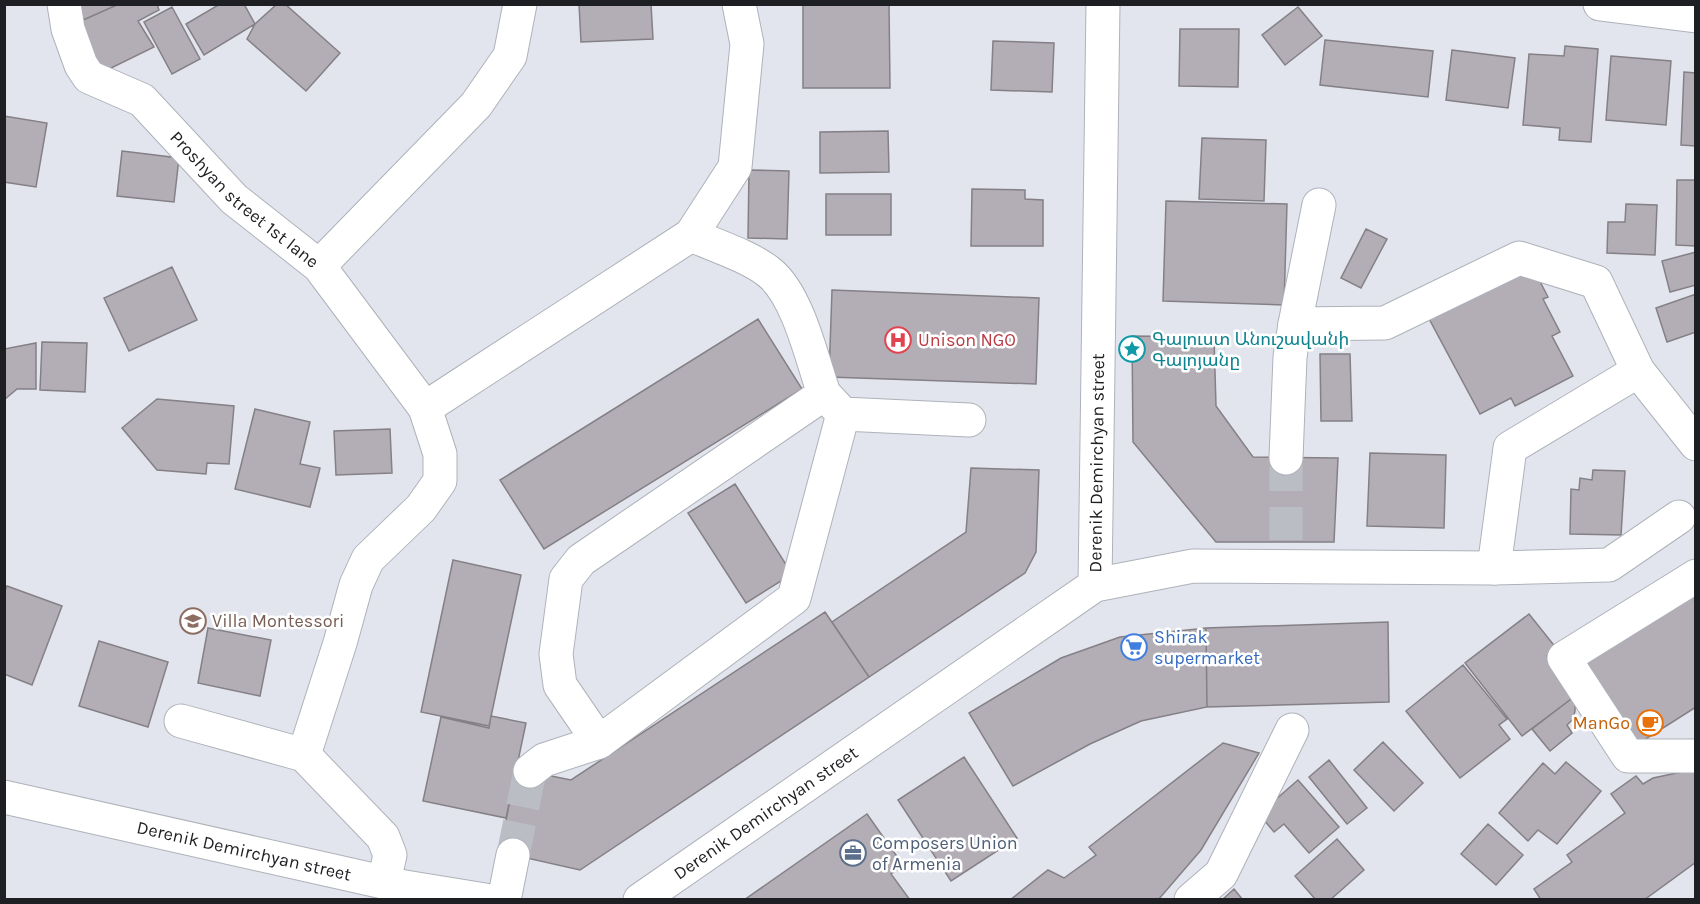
<svg xmlns="http://www.w3.org/2000/svg" width="1700" height="904" font-family="Karla,'Noto Sans Armenian',sans-serif">
<style>
.building{fill:#b3aeb5;stroke:#848086;stroke-width:1.5}
.lines{fill:none;stroke-linecap:round;stroke-linejoin:round}
.minor-tunnel{stroke:#bbbdc4;stroke-width:33;stroke-dasharray:33 16;stroke-linecap:butt}
.minor-casing{stroke:#aeb2b9;stroke-width:35}
.minor{stroke:#fff;stroke-width:33}
.labels{text-anchor:middle;stroke-width:5;stroke-linejoin:round;paint-order:stroke}
.street-label{font-size:18px;fill:#1e1f22;stroke:#fff}
.culture-label{font-size:18px;fill:#0d838f;stroke:#fff;text-anchor:start}
.health-label{font-size:18px;fill:#be3a42;stroke:#fff;text-anchor:start}
.education-label{font-size:18px;fill:#785e54;stroke:#fff;text-anchor:start}
.shop-label{font-size:18px;fill:#366cbe;stroke:#fff;text-anchor:start}
.food-label{font-size:18px;fill:#c56008;stroke:#fff;text-anchor:end}
.service-label{font-size:18px;fill:#4e5e75;stroke:#fff;text-anchor:start}
</style>
<rect width="100%" height="100%" fill="#e2e5ed"/>
<path class="building" d="M75,4H119L81,21Z
M119,4H157L159,10L138,21L154,47L99,74L81,21Z
M220,4H244L255,24L204,55L186,24Z
M277,4H285L340,53L306,91L247,39L255,24Z
M579,4H651L653,39L581,42Z
M803,4H889L890,88H803Z
M172,7L200,59L172,74L144,22Z
M1298,7L1322,36L1285,65L1262,35Z
M1180,29H1239L1238,87L1179,86Z
M1325,40L1433,51L1428,97L1320,85Z
M993,41L1054,43L1052,92L991,90Z
M1565,46L1598,49L1591,142L1559,140L1560,128L1523,125L1529,54L1564,56Z
M1452,50L1515,58L1508,108L1446,100Z
M1611,56L1671,61L1666,125L1606,120Z
M1684,72L1696,73V146L1681,145Z
M4,116L47,123L36,187L4,182Z
M888,131L889,172L820,173V132Z
M1202,138L1266,140L1264,201L1199,199Z
M122,151L179,158L174,202L117,196Z
M749,170L789,171L787,239L748,238Z
M1677,180H1696V246L1676,245Z
M972,189L1025,190V199L1043,200V246H971Z
M826,194H891V235H826Z
M1166,201L1287,204L1284,305L1163,301Z
M1626,204L1657,205L1655,255L1607,253L1608,222H1625Z
M1366,229L1387,239L1361,288L1341,278Z
M1696,252V285L1670,292L1662,261Z
M172,267L197,320L129,351L104,298Z
M1533,268L1548,297L1543,299L1560,332L1552,336L1573,376L1515,406L1511,398L1480,414L1426,313Z
M832,290L1039,298L1036,384L829,377Z
M1696,294V332L1667,342L1656,308Z
M758,319L802,389L544,549L500,480Z
M1132,336L1214,337L1216,406L1253,457L1338,458L1334,542H1216L1133,442Z
M42,342L87,343L85,392L40,390Z
M36,343V389H17L4,400V349Z
M1320,354H1350L1352,421H1321Z
M157,399L234,406L229,464L207,463L206,474L157,470L122,428Z
M255,409L310,422L300,464L320,468L310,507L235,489Z
M390,429L392,473L336,475L334,431Z
M1370,453L1446,455L1444,528L1367,526Z
M971,468L1039,470L1036,552L1025,573L869,677L832,622L966,532Z
M1593,470L1625,471L1621,535L1570,534L1571,489L1579,490L1580,478L1592,480Z
M735,484L792,574L746,603L688,513Z
M453,560L521,575L489,726L421,712Z
M7,586L62,606L32,685L4,674V593Z
M1696,591V707L1638,744L1585,664Z
M825,612L869,677L580,870L500,852L516,769L571,780Z
M1529,614L1557,649L1547,656L1575,696L1522,736L1465,663Z
M1388,622L1389,702L1207,707L1206,628Z
M208,628L271,640L260,696L198,683Z
M1206,628L1207,707L1141,721L1090,744L1013,786L969,713L1061,658L1120,637Z
M99,641L168,662L148,727L79,706Z
M1463,665L1507,719L1499,725L1510,739L1460,778L1406,711Z
M1575,696V711L1573,719L1567,725L1572,733L1550,751L1532,729Z
M491,716L526,723L506,818L423,801L441,717L489,728Z
M1383,742L1423,783L1394,811L1354,770Z
M1223,743L1259,753L1201,850L1158,900H1010L1048,870L1064,878L1096,855L1089,847Z
M964,757L1017,838L951,881L898,800Z
M1329,760L1367,808L1347,824L1309,777Z
M1566,762L1601,791L1557,844L1538,830L1528,841L1499,813L1543,763L1555,774Z
M1696,769V862L1644,900H1541L1534,889L1572,862L1567,855L1625,813L1611,794L1636,776L1643,784L1653,778Z
M1298,780L1339,827L1309,853L1284,824L1274,832L1259,814Z
M867,814L903,865L891,874L910,900H744Z
M1488,824L1523,855L1496,885L1461,854Z
M1337,839L1364,870L1330,900H1316L1295,876Z
M1234,889L1243,900H1222Z"/>
<g class="lines">
<path class="minor-tunnel" d="M1286,458V542
M513,855L530,771"/>
<g class="minor-casing">
<g id="minor">
<path id="s1" d="M64,4L68,29L81,65L89,77L142,100L234,199L319,266L425,408L440,454V481L421,508L368,559L356,585L340,643L304,755"/>
<path d="M1600,4L1696,16"/>
<path d="M1319,205L1295,324L1385,323L1519,258L1596,282L1638,371L1696,444"/>
<path d="M691,235C714,245 751,257 770,273C798,296 812,359 824,394L581,560L566,579L556,654L560,685L599,742L794,598L843,414"/>
<path d="M319,266L476,105L510,56L520,4"/>
<path d="M828,398L843,414L969,420"/>
<path d="M425,408L691,235L735,167L747,44L739,4"/>
<path d="M1286,458L1290,357L1295,324"/>
<path d="M1494,568L1510,448L1638,371"/>
<path d="M1696,576L1564,658L1628,756H1696"/>
<path id="s2" d="M1095,585L1103,4"/>
<path d="M181,721L304,755L383,837L390,855L384,882"/>
<path d="M530,771L544,760L599,742"/>
<path id="s3" d="M4,797L405,887L485,900"/>
<path d="M504,900L513,855"/>
<path id="s4" d="M640,900L1095,585L1193,566L1494,568L1609,565L1679,517"/>
<path d="M1191,900L1221,874L1292,730"/>
</g>
</g>
<use href="#minor" class="minor"/>
</g>
<defs>
<g id="hospital-ring" transform="scale(1.35)"><circle r="9.5" fill="#fff" stroke="#e0444e" stroke-width="1.5"/><path d="M-5-5h3v3.5h4V-5h3V5h-3V1.5h-4V5h-3Z" fill="#e0444e"/></g>
<g id="sight-ring" transform="scale(1.35)"><circle r="9.5" fill="#fff" stroke="#0f9aa8" stroke-width="1.5"/><path d="M0-6L1.8-2.2L6-1.7L2.9 1.2L3.7 5.4L0 3.3L-3.7 5.4L-2.9 1.2L-6-1.7L-1.8-2.2Z" fill="#0f9aa8"/></g>
<g id="school-ring" transform="scale(1.35)"><circle r="9.5" fill="#fff" stroke="#8d6e63" stroke-width="1.5"/><path d="M0-5L7-2L0 1L-7-2ZM-4 1L0 2.5L4 1V4Q0 6-4 4Z" fill="#8d6e63"/></g>
<g id="supermarket-ring" transform="scale(1.35)"><circle r="9.5" fill="#fff" stroke="#3f7fe0" stroke-width="1.5"/><path d="M-6-5.5h2.5l.6 2H6L4.5 2H-2.5L-4.4-4H-6ZM-1.5 3.2a1.3 1.3 0 1 0 .1 0ZM3 3.2a1.3 1.3 0 1 0 .1 0Z" fill="#3f7fe0"/></g>
<g id="cafe-ring" transform="scale(1.35)"><circle r="9.5" fill="#fff" stroke="#e8710a" stroke-width="1.5"/><path d="M-5.5-4.5H6V0H3Q3 3.5 0 3.5H-2.5Q-5.5 3.5-5.5 0ZM3-3.2v2h1.7v-2ZM-6 4.5H4V6H-6Z" fill="#e8710a"/></g>
<g id="office-ring" transform="scale(1.35)"><circle r="9.5" fill="#fff" stroke="#5c6f8a" stroke-width="1.5"/><path d="M-6-3h4V-5.5h4V-3h4V5H-6ZM-1-4.5V-3h2v-1.5ZM-6 0V1H6V0Z" fill="#5c6f8a"/></g>
</defs>
<g fill-rule="evenodd">
<use href="#hospital-ring" x="898" y="340"/>
<use href="#sight-ring" x="1132" y="349"/>
<use href="#school-ring" x="193" y="621"/>
<use href="#supermarket-ring" x="1134" y="647"/>
<use href="#cafe-ring" x="1650" y="723"/>
<use href="#office-ring" x="853" y="853"/>
</g>
<g class="labels">
<g class="street-label">
<text dy="6" stroke="none"><textPath href="#s1" startOffset="279">Proshyan street 1st lane</textPath></text>
<text dy="6" stroke="none"><textPath href="#s2" startOffset="122">Derenik Demirchyan street</textPath></text>
<text dy="6" stroke="none"><textPath href="#s4" startOffset="153">Derenik Demirchyan street</textPath></text>
<text dy="6" stroke="none"><textPath href="#s3" startOffset="246">Derenik Demirchyan street</textPath></text>
</g>
<g class="culture-label">
<text x="1152" y="345">Գալուստ Անուշավանի<tspan x="1152" dy="21">Գալոյանը</tspan></text>
</g>
<g class="health-label">
<text x="918" y="346">Unison NGO</text>
</g>
<g class="education-label">
<text x="212" y="627">Villa Montessori</text>
</g>
<g class="shop-label">
<text x="1154" y="643">Shirak<tspan x="1154" dy="21">supermarket</tspan></text>
</g>
<g class="food-label">
<text x="1630" y="729">ManGo</text>
</g>
<g class="service-label">
<text x="872" y="849">Composers Union<tspan x="872" dy="21">of Armenia</tspan></text>
</g>
</g>
<rect width="1700" height="904" fill="none" stroke="#1e1f22" stroke-width="12"/>
</svg>
